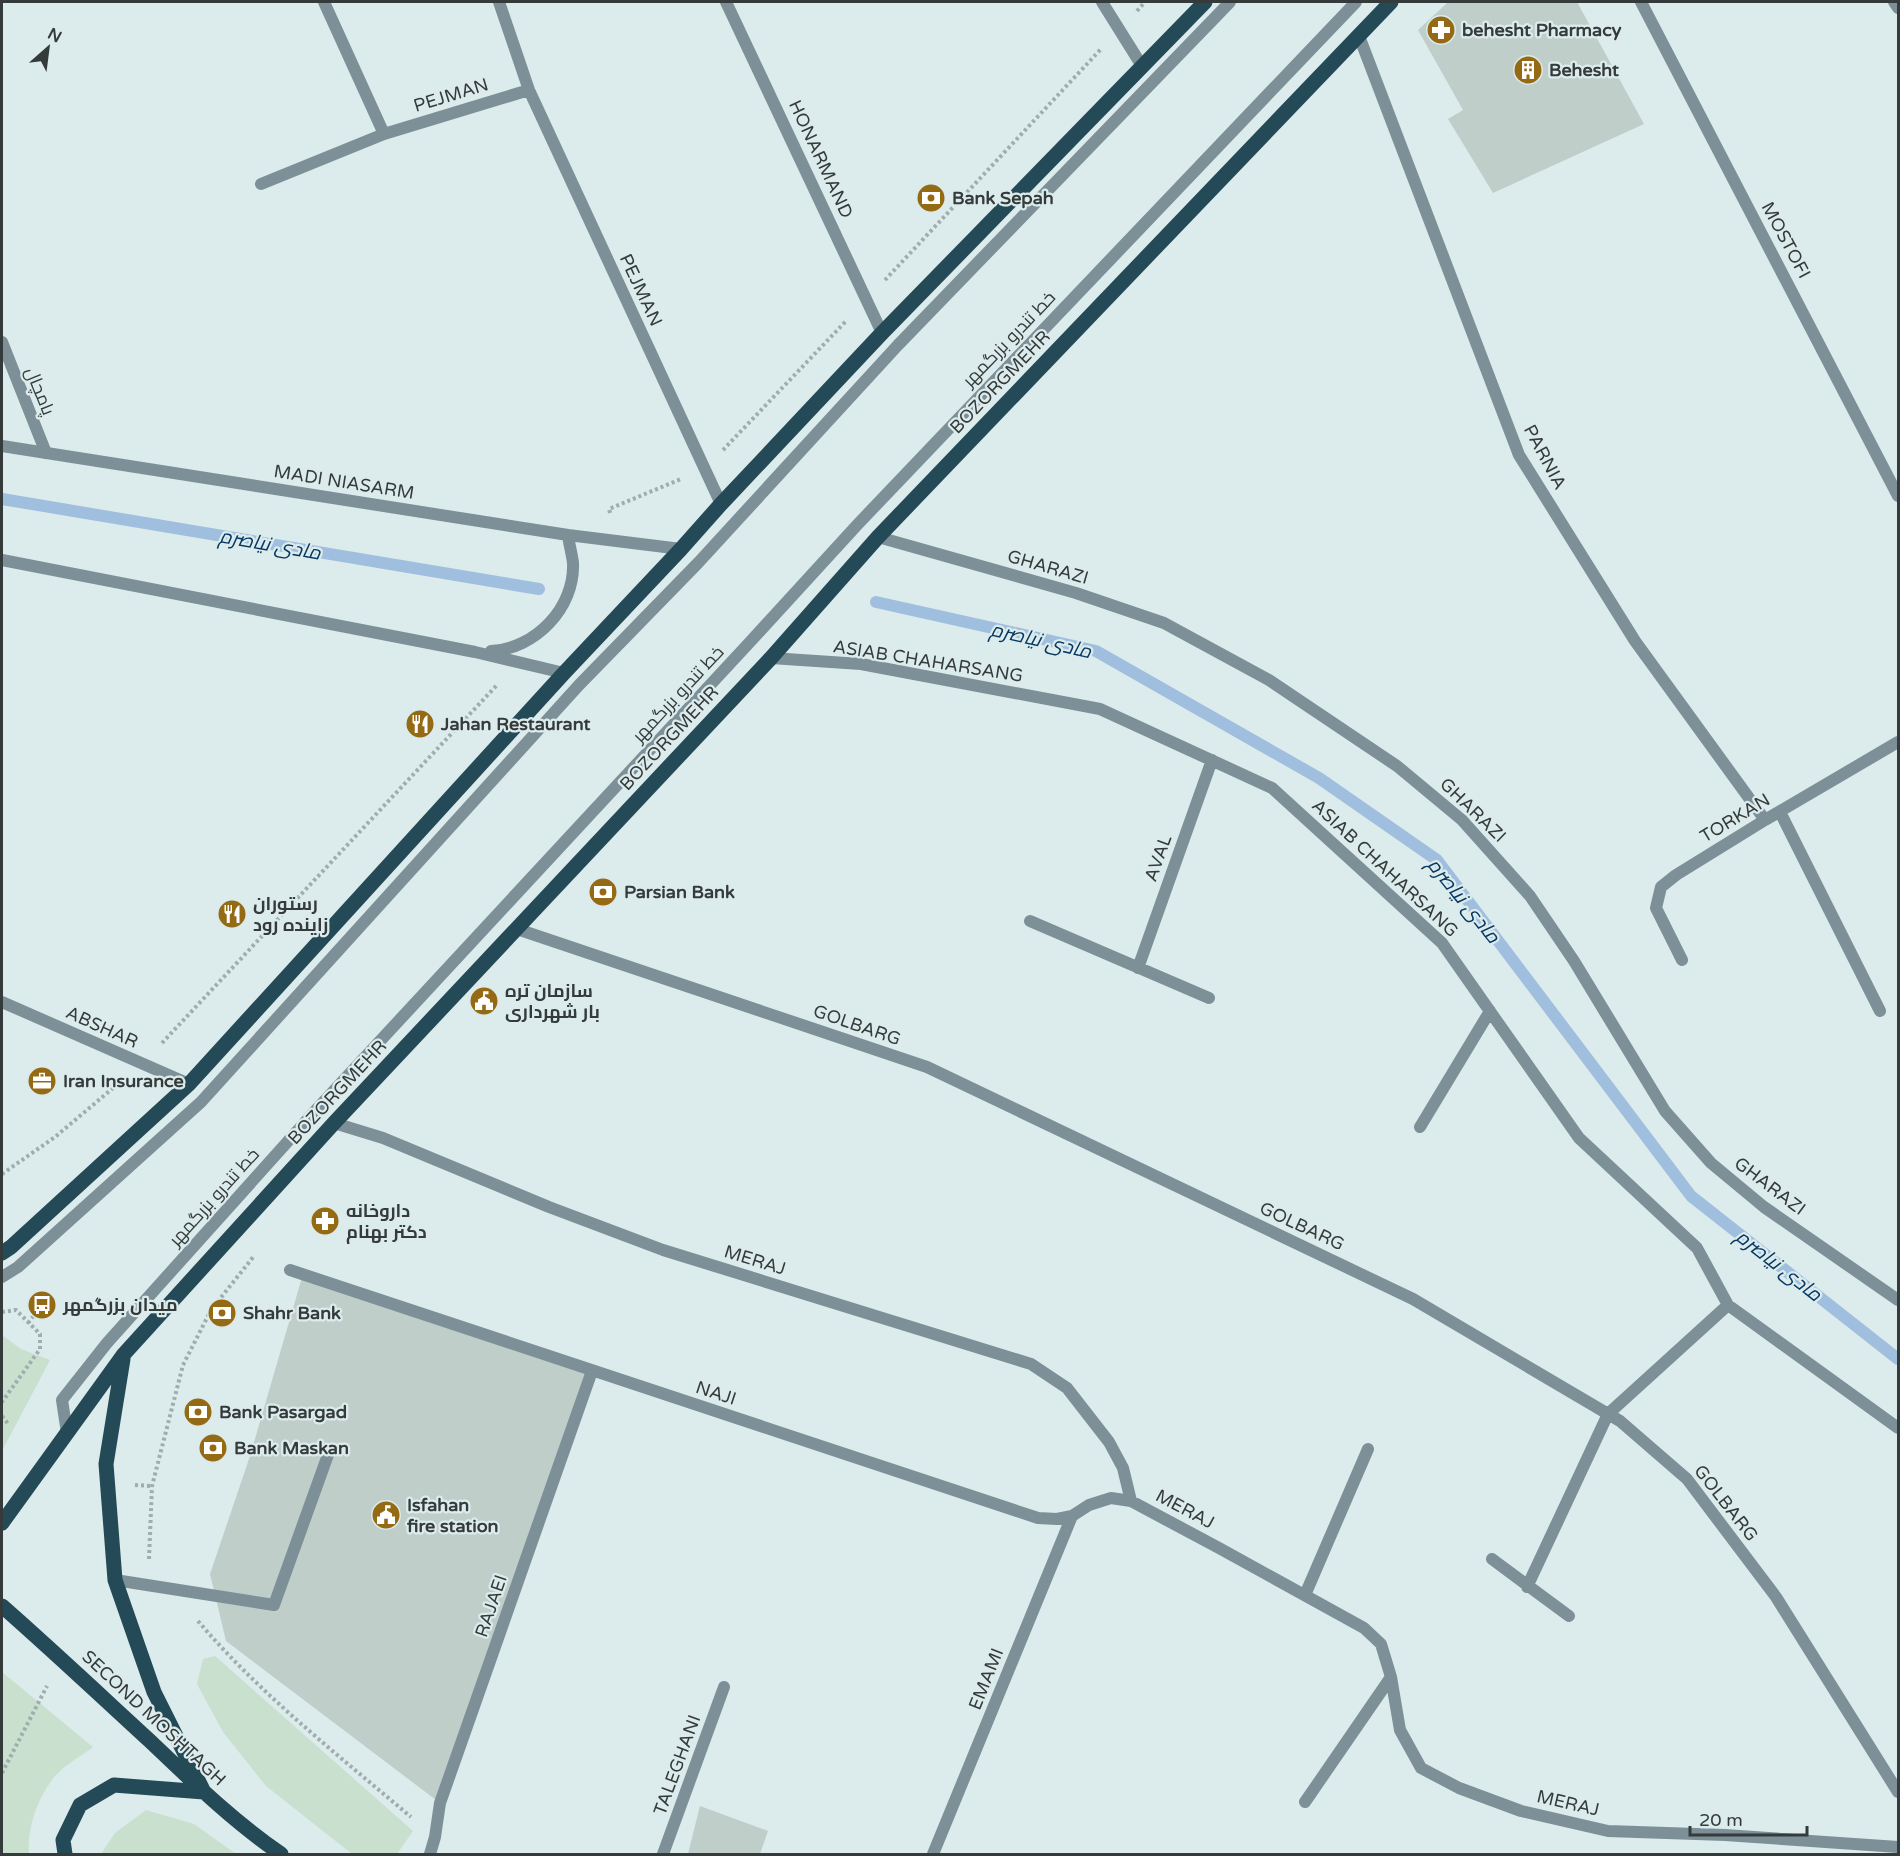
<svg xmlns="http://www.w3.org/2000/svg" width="1900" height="1856" font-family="'Varela Round',Cairo,sans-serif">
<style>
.green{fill:#c9e0ce}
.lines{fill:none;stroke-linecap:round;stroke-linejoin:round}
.stream{stroke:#a0bfdf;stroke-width:12}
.building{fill:#c0ceca}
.path{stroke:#a0acad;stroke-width:4;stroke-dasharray:3 3;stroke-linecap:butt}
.service{stroke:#7d9098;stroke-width:12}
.minor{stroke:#7d9098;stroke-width:12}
.tertiary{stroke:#7d9098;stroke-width:12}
.primary{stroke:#244957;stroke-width:15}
.labels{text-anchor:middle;stroke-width:4.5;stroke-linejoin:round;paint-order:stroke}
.poi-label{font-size:18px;font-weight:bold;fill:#353b3b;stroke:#dcebec;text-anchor:start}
.street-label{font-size:18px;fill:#353b3b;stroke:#dcebec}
.water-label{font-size:20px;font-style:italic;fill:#073861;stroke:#dcebec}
</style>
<rect width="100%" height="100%" fill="#dcebec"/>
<path class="green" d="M2,1335L21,1349L50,1360L2,1451Z
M215,1656L413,1831L397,1854H352L266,1786L223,1732L197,1684L203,1659Z
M2,1672L93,1747C81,1756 65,1765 55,1776C38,1797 27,1827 29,1854H2Z
M146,1810L194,1824L236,1854H101L115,1833Z"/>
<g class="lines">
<path class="stream" d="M2,499L539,589
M876,602L1096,651L1319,778L1437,860L1691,1196L1898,1359"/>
</g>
<path class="building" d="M1448,2H1577L1644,124L1493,193L1448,119L1463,110L1418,30Z
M303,1274L592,1371L440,1803L226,1641L210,1574L250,1456Z
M700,1806L768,1831L760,1854H688Z"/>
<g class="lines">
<path class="path" d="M1137,11L1145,2
M885,280L1101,49
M723,450L847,320
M610,513L609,509L681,479
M162,1043L497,685
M2,1174L55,1137L119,1083
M2,1312L16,1310L40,1334V1349L2,1402
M28,1323L42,1305
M2,1416L9,1425
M135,1485L152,1486
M149,1559L152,1486L183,1365L211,1310L254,1256
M198,1621C260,1694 338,1755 411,1817
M2,1773L47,1686"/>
<path class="service" d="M2,1277L18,1267L201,1102L579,685L698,563L898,345L1230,2
M67,1433L62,1400L107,1343L316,1110L749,643L858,524L1356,2
M115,1580L274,1605L329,1452"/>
<path class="minor" d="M324,2L384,134
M499,2L529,90L721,504
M726,2L882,333
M1102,2L1142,66
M1641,2L1898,496
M1359,36L1519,455L1635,641L1765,820
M261,184L384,134L529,90
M2,342L46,453
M878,537L1076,593L1164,623L1269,680L1397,766L1462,820L1530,896L1574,961L1665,1111L1711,1163L1764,1207L1898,1300
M771,658L861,664L1100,709L1272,788L1442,943L1579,1138L1697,1248L1728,1305L1898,1428
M1780,812L1880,1011
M1030,921L1209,998
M517,929L927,1067L1413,1299L1620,1421L1687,1479L1776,1597L1898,1792
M1682,960L1656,908L1661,887L1676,875L1765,820L1898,742
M1138,968L1212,760
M2,1002L189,1084
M334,1123L383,1138L549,1207L663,1250L1031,1364L1067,1388L1109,1442L1123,1468L1131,1501
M1420,1127L1490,1011
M290,1270L1038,1518L1057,1519L1072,1516L1089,1505L1111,1498L1131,1501L1219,1548L1364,1628L1381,1644L1391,1677L1400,1730L1421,1768L1459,1788L1521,1811L1608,1831L1725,1835L1898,1847
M1492,1559L1569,1616
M1527,1587L1608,1414L1728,1305
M1305,1595L1368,1449
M1305,1802L1391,1677
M430,1854L435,1837L440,1803L592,1371
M663,1854L724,1687
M933,1854L1072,1516"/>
<path class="tertiary" d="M1894,2L1898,8
M2,446L568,535L681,549
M2,560L475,652L564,673
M491,651C535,649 575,608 573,563C572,554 569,544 568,535"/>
<path class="primary" d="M2,1253L11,1247L189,1084L564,673L681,549L721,504L882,333L1205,2
M123,1359L106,1464L115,1580L154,1692L204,1792
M2,1523L124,1354L334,1123L771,658L878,537L1391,2
M2,1606C52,1650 101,1696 150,1741C192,1781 234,1822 281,1854
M65,1854L63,1840L80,1805L114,1785L204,1792"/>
</g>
<defs>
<g id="pharmacy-disc" transform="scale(1.5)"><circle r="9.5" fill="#946a14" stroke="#dcebec"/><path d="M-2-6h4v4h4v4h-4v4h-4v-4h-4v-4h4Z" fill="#fff"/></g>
<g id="building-disc" transform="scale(1.5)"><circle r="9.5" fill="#946a14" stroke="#dcebec"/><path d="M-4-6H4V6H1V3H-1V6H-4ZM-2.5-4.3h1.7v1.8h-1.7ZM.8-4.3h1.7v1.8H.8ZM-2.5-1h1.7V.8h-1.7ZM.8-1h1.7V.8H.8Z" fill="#fff"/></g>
<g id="bank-disc" transform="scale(1.5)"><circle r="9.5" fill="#946a14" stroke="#dcebec"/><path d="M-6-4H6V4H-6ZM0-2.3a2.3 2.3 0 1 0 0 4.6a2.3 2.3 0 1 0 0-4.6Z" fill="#fff"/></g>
<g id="restaurant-disc" transform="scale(1.5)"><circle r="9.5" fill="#946a14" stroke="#dcebec"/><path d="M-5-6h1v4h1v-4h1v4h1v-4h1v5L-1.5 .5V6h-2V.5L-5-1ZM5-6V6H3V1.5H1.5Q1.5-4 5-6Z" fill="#fff"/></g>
<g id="civic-disc" transform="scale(1.5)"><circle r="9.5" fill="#946a14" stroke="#dcebec"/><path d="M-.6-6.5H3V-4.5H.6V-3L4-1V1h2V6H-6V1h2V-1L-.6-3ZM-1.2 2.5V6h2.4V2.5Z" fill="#fff"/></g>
<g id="office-disc" transform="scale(1.5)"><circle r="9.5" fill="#946a14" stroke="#dcebec"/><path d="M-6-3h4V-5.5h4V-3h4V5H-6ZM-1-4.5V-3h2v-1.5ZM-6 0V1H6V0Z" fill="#fff"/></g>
<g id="bus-disc" transform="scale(1.5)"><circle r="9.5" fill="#946a14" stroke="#dcebec"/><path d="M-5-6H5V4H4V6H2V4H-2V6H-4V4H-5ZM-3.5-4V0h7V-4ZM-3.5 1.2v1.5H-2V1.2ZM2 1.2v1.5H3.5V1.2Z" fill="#fff"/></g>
</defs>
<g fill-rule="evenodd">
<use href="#pharmacy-disc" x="1441" y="30"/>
<use href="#building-disc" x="1528" y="70"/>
<use href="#bank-disc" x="931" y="198"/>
<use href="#restaurant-disc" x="420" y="724"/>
<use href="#bank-disc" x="603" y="892"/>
<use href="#restaurant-disc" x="232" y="914"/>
<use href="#civic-disc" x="484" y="1001"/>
<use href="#office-disc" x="42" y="1081"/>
<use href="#pharmacy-disc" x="325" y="1221"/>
<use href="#bus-disc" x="42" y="1305"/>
<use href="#bank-disc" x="222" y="1313"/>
<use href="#bank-disc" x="198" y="1412"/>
<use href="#bank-disc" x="213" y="1448"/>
<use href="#civic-disc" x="386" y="1515"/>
</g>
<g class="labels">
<g class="poi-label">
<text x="1462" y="36">behesht Pharmacy</text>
<text x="1549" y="76">Behesht</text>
<text x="952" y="204">Bank Sepah</text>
<text x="441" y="730">Jahan Restaurant</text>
<text x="624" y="898">Parsian Bank</text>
<text x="253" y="910">رستوران<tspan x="253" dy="21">زاینده رود</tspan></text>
<text x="505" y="997">سازمان تره<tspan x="505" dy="21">بار شهرداری</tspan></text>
<text x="63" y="1087">Iran Insurance</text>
<text x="346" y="1217">داروخانه<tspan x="346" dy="21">دکتر بهنام</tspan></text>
<text x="63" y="1311">میدان بزرگمهر</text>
<text x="243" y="1319">Shahr Bank</text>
<text x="219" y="1418">Bank Pasargad</text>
<text x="234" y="1454">Bank Maskan</text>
<text x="407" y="1511">Isfahan<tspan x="407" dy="21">fire station</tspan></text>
</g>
<g class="street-label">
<text transform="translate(451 95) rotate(-17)" y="6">PEJMAN</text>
<text transform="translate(821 159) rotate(65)" y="6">HONARMAND</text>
<text transform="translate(1786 240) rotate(62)" y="6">MOSTOFI</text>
<text transform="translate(641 290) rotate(65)" y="6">PEJMAN</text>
<text transform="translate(1009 339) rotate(-46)" y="6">خط تندرو بزرگمهر</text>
<text transform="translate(1000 382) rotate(-46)" y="6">BOZORGMEHR</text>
<text transform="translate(40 391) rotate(68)" y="6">پامچال</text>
<text transform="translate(1545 457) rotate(62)" y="6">PARNIA</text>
<text transform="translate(344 482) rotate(9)" y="6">MADI NIASARM</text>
<text transform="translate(1048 567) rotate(16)" y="6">GHARAZI</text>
<text transform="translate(928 661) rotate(9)" y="6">ASIAB CHAHARSANG</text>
<text transform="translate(678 694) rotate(-47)" y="6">خط تندرو بزرگمهر</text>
<text transform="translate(669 738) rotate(-47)" y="6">BOZORGMEHR</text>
<text transform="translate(1473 810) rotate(44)" y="6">GHARAZI</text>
<text transform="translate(1735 818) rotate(-31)" y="6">TORKAN</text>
<text transform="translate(1158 858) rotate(-70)" y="6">AVAL</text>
<text transform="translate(1385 868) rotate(43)" y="6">ASIAB CHAHARSANG</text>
<text transform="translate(857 1025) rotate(19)" y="6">GOLBARG</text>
<text transform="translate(102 1027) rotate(24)" y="6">ABSHAR</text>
<text transform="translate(337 1092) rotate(-47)" y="6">BOZORGMEHR</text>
<text transform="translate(1770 1186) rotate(37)" y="6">GHARAZI</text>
<text transform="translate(214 1197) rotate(-48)" y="6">خط تندرو بزرگمهر</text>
<text transform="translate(1302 1226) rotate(25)" y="6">GOLBARG</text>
<text transform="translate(755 1260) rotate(17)" y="6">MERAJ</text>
<text transform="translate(716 1393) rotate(18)" y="6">NAJI</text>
<text transform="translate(1726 1503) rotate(52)" y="6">GOLBARG</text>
<text transform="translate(1185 1509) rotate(28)" y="6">MERAJ</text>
<text transform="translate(491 1606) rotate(-71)" y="6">RAJAEI</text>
<text transform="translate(986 1679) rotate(-68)" y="6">EMAMI</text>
<text transform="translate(154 1718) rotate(43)" y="6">SECOND MOSHTAGH</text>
<text transform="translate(677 1765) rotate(-70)" y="6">TALEGHANI</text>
<text transform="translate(1568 1803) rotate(13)" y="6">MERAJ</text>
</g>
<g class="water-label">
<text transform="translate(270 544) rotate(10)" y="7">مادی نیاصرم</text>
<text transform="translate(1041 640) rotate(13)" y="7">مادی نیاصرم</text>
<text transform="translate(1464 900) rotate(51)" y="7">مادی نیاصرم</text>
<text transform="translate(1779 1265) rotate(38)" y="7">مادی نیاصرم</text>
</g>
</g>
<rect width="1900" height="1856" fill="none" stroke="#353b3b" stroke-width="6"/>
<g transform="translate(48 48) rotate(28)" stroke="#dcebec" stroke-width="4.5" paint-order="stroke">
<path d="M0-4.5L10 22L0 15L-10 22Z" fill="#353b3b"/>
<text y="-9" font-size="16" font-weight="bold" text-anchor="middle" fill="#353b3b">N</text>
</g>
<path d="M1690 1826v9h117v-9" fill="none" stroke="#353b3b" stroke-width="3"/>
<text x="1699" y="1826" font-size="18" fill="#353b3b" stroke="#dcebec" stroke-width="4.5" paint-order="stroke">20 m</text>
</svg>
